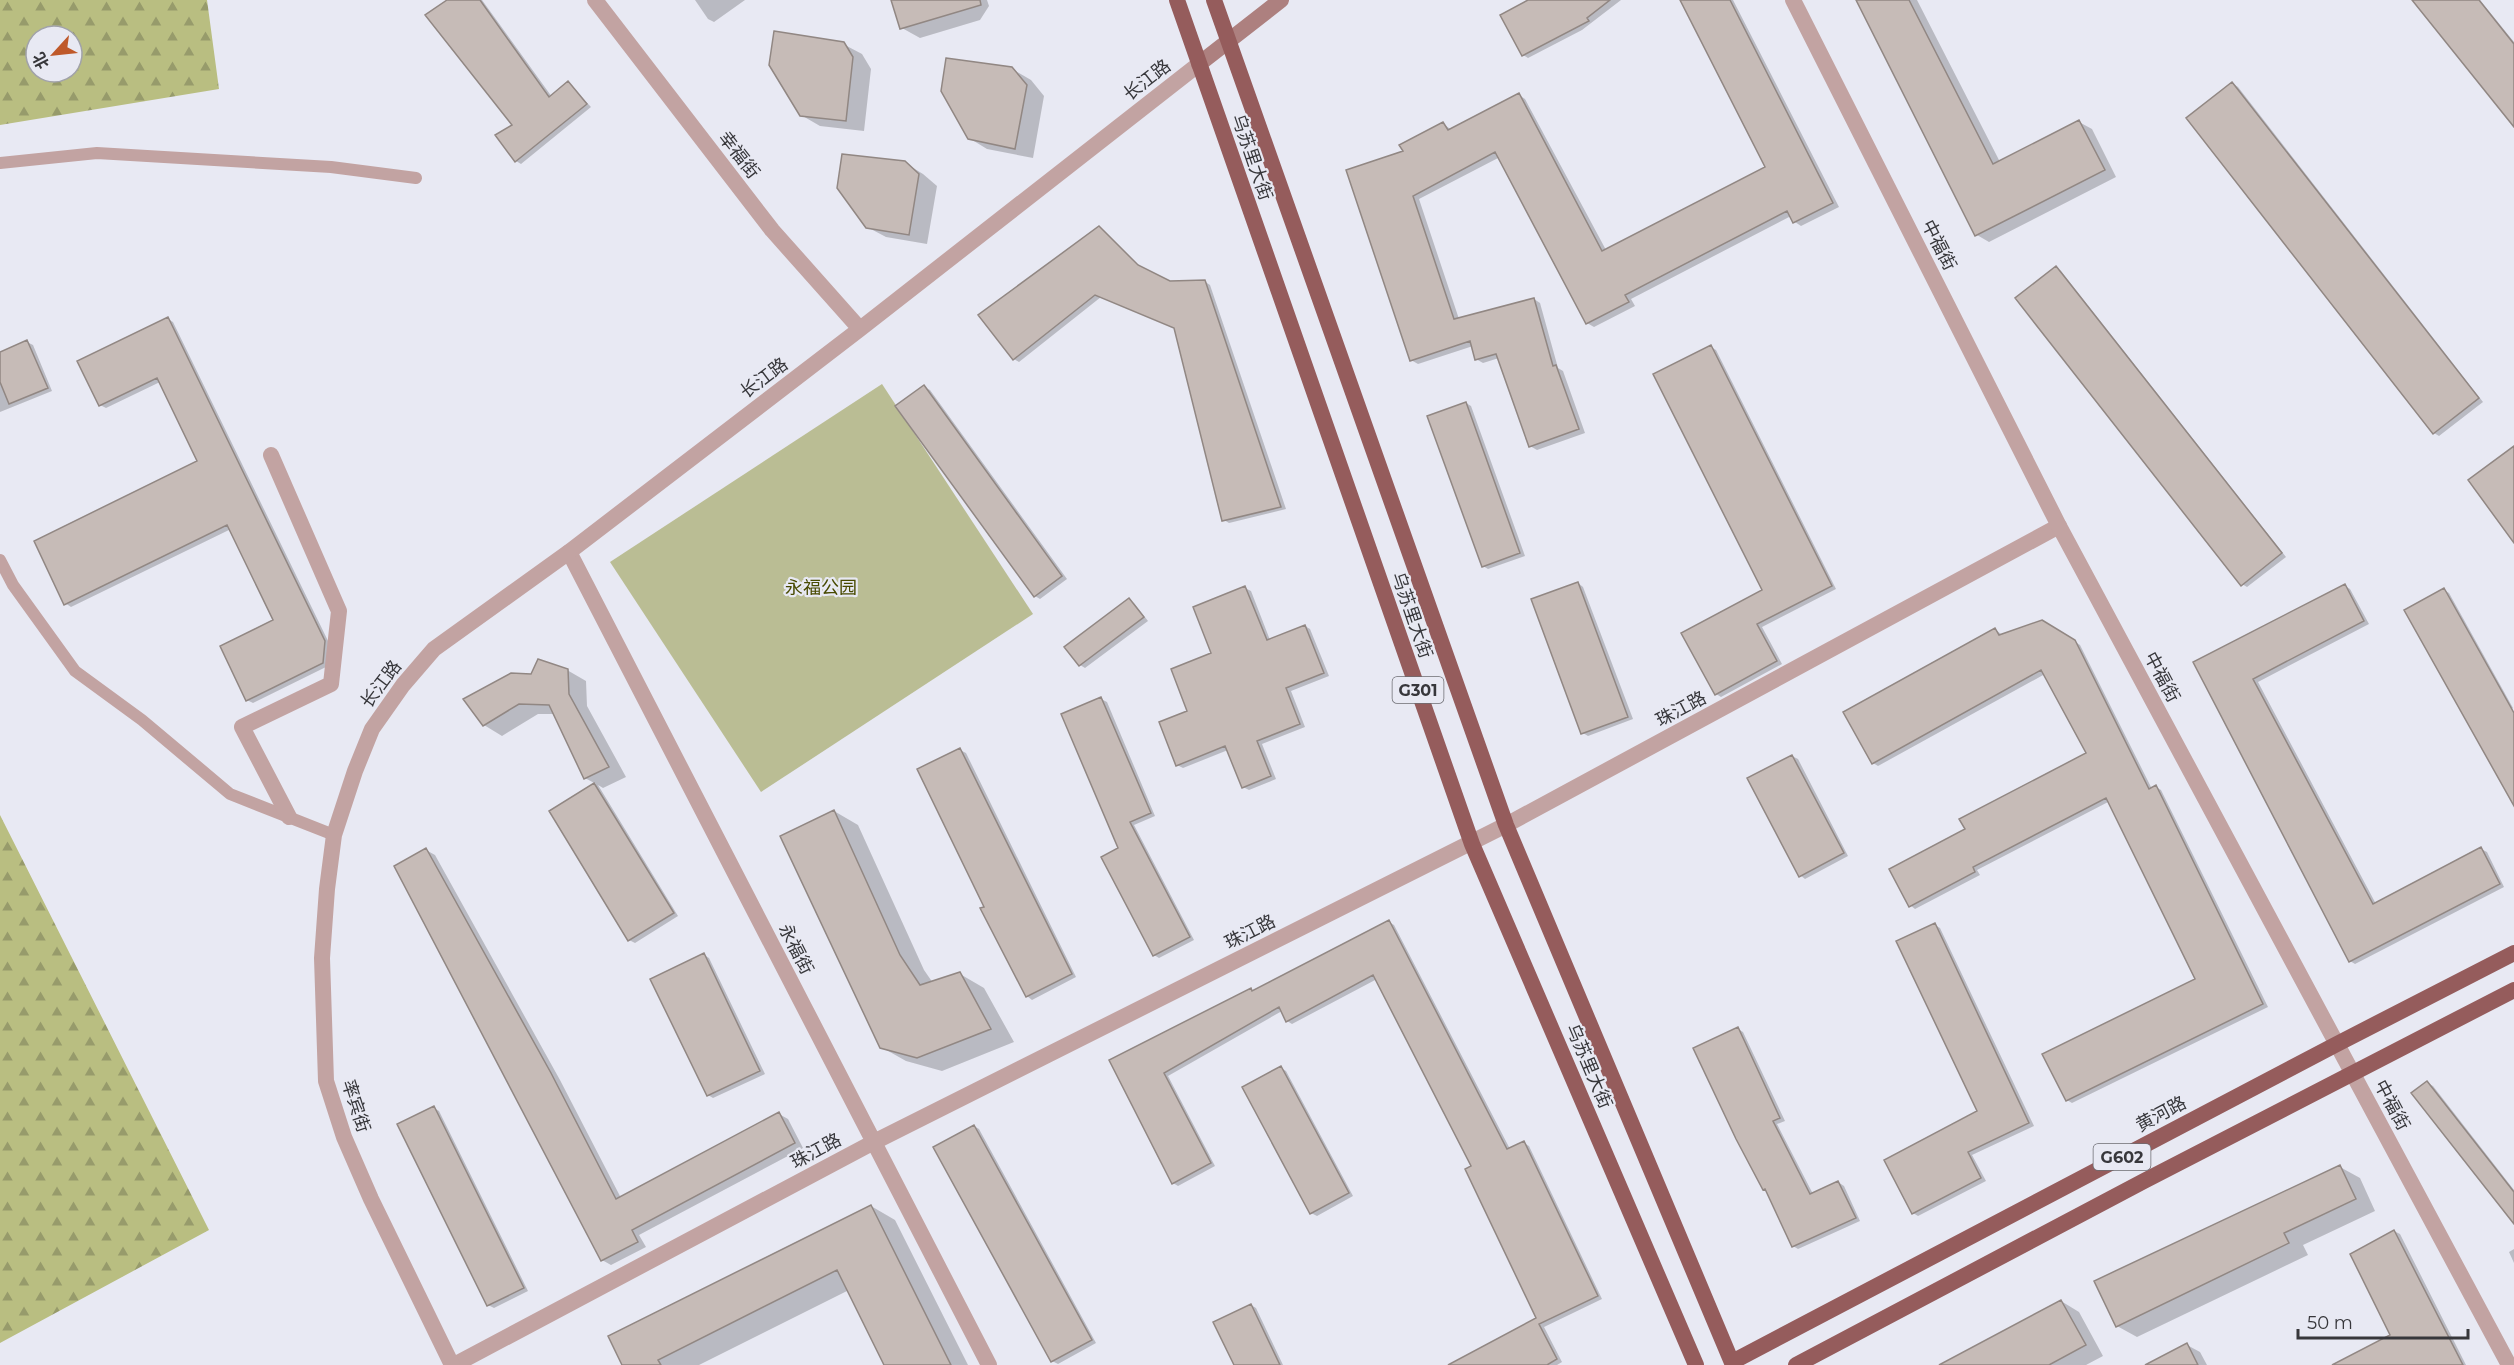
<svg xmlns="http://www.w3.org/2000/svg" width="2514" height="1365" font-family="Montserrat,'Noto Sans SC',sans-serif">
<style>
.green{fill:#babd94}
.forest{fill:url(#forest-firs);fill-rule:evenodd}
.shadow{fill:#0003}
.building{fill:#c6bbb7;stroke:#918783;stroke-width:1.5}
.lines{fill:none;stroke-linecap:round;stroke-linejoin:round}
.service{stroke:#c2a3a2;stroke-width:12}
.minor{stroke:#c2a3a2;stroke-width:16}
.tertiary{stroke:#c2a3a2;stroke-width:16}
.secondary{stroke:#ad807f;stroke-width:16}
.trunk{stroke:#955c5c;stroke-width:16}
.labels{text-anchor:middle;stroke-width:4.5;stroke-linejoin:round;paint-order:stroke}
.shield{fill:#e8e9f3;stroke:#6c6c72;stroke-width:1.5}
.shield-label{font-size:16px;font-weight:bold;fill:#37373b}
.street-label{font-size:18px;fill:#37373b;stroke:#e8e9f3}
.park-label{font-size:18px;fill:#484a00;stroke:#e8e9f3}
</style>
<defs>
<pattern id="forest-firs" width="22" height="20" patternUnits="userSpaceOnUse" patternTransform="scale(1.5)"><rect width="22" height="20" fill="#b9be81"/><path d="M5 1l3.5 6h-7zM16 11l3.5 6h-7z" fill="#979b6b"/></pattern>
</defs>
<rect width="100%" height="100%" fill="#e8e9f3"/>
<path class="green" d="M882,384L1033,614L761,792L610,562Z"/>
<path class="forest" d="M0,0H207L219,89L0,125ZM36,36H72V72H36Z
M0,815L209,1230L0,1343Z"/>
<path class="shadow" d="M450,0H482L552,97L568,83L591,107L521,164L516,161L515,126Z
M695,0H745L714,22L708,19Z
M893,0H987L989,6L980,20L920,38L902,28Z
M1531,0H1621L1582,30L1528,58L1523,55Z
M1681,0H1733L1839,207L1801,226L1795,222L1791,216L1631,299L1635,306L1594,327L1587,323L1500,157L1419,199L1459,319L1534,299L1540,303L1558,368L1563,371L1585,433L1537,450L1530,446L1499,358L1483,363L1476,359L1473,346L1418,364L1411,360L1405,152L1443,124L1452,130L1519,95L1525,99L1606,250L1767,167Z
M1857,0H1917L2000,162L2079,122L2092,129L2116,177L1989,242L1977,235Z
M2414,0H2480L2514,42V125Z
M843,44L862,54L871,69L864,131L820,126L801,115Z
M1012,69L1031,80L1044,96L1033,158L987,149L969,138Z
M2232,83L2238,87L2483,402L2439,436L2434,433Z
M905,163L923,174L937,186L927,244L886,237L867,227Z
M1099,228L1143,269L1170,283L1204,281L1210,285L1286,509L1229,523L1224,520L1176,328L1101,297L1019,362L1014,359Z
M2056,268L2061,271L2286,557L2247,587L2242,584Z
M168,319L173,322L330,645L328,666L253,703L247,700L275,620L231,529L71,607L65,603L199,462L160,382L106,408L100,405Z
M27,342L33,345L52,391L0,412V353Z
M1711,347L1716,350L1836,589L1762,627L1782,664L1721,697L1716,694L1764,591Z
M924,387L930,390L1067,579L1040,599L1035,596Z
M1466,403L1471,406L1525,556L1488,569L1483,566Z
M1578,583L1583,587L1633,719L1588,736L1583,733Z
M2345,586L2350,589L2369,624L2258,682L2376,904L2481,849L2487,852L2504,887L2355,964L2350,961L2195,663Z
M1245,588L1251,591L1270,640L1305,626L1310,629L1329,676L1291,691L1305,727L1262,744L1276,779L1249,790L1243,787L1228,750L1183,768L1177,765L1189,712L1213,653Z
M2444,590L2449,593L2513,708L2479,735Z
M1129,600L1134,603L1148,621L1085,668L1080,665L1066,647Z
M2042,621L2080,645L2152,789L2156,787L2161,790L2268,1007L2072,1103L2067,1100L2197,979L2110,801L1977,870L1980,875L1915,909L1910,905L1967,830L2088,754L2045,674L1878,766L1873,763L1995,629L2002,635Z
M567,670L586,681L587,706L626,777L603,788L598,785L678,916L635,943L629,940L551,812L596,784L585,778L555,714H538L502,736L484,725L532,676Z
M1101,699L1107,702L1155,816L1134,825L1194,940L1159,958L1154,955L1120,849Z
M960,750L966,753L1076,977L1032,1000L1027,996Z
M1792,756L1798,759L1848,856L1805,879L1800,875Z
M834,811L858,825L924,970L933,983L960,974L984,988L1014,1042L942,1071L906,1061L881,1047Z
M426,850L435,855L560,1080L621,1198L779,1114L788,1119L803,1148L639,1235L646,1247L611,1265L602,1260Z
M1389,922L1394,925L1510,1149L1524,1143L1529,1146L1602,1299L1544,1327L1562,1362L1557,1365H1451L1538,1319L1473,1167L1377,979L1292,1024L1287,1021L1282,1011L1168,1076L1215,1166L1178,1186L1173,1183L1111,1061L1251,989L1255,992Z
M1935,925L1940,928L2034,1126L1972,1155L1986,1181L1918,1216L1913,1213L1978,1112Z
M704,955L709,958L765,1074L713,1098L708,1095Z
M1738,1029L1743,1032L1785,1121L1777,1124L1813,1194L1838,1182L1844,1186L1860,1221L1798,1249L1793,1246L1767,1191L1764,1189Z
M1281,1068L1286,1071L1353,1196L1317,1216L1311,1213Z
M2427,1083L2433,1086L2514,1190V1222Z
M434,1108L439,1111L528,1291L494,1308L488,1305Z
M974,1126L979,1129L1096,1343L1058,1364L1052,1361Z
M2340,1167L2360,1178L2375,1211L2303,1245L2308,1255L2137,1337L2117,1326Z
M871,1206L895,1220L968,1365H886L849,1290L699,1365H624Z
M2394,1231L2400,1234L2466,1365H2335L2392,1336Z
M2514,1249V1263L2509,1252Z
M2061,1301L2079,1312L2103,1356L2086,1365H1952Z
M1251,1305L1256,1308L1283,1365H1236Z
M2187,1345L2200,1352L2207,1365H2148Z"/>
<path class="building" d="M447,0H480L549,97L568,81L587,104L515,162L495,135L512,125L425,15Z
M891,0H980L981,5L900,29Z
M1528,0H1610L1587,18L1589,21L1522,56L1500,15Z
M1680,0H1730L1833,203L1793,223L1787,211L1625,295L1629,302L1586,324L1495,152L1413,196L1454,319L1534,298L1553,366L1556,365L1579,429L1529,447L1496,354L1475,360L1470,341L1410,361L1346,170L1403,151L1399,145L1443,122L1448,130L1519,93L1602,251L1765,167Z
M1856,0H1909L1993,164L2079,120L2105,170L1975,236Z
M2412,0H2479L2514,44V127Z
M774,31L844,42L853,57L846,121L800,116L769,65Z
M946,58L1012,67L1027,85L1015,149L968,139L941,91Z
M2232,82L2479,398L2433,434L2186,118Z
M842,154L905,161L919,174L909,235L866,228L837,188Z
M1099,226L1138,265L1170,281L1205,280L1281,507L1222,521L1174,328L1095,295L1013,360L978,315Z
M2056,266L2282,553L2241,586L2015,298Z
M168,317L325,641L323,663L246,701L220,646L273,620L227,525L64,605L34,541L197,461L157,378L99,406L77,361Z
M27,340L48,388L9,404L0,382V352Z
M1711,345L1832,586L1757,624L1777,661L1715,695L1681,633L1762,590L1653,374Z
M924,385L1062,576L1034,597L895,406Z
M1466,402L1520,553L1482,567L1427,416Z
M2514,446V543L2468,480Z
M1578,582L1628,717L1581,734L1531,599Z
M2345,584L2364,621L2253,679L2373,904L2481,847L2500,884L2349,962L2193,662Z
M1245,586L1267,640L1305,625L1324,673L1286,688L1300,724L1257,741L1271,776L1242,788L1225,746L1176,766L1159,722L1187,711L1171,669L1211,653L1193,607Z
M2444,588L2514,713V806L2404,610Z
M1129,598L1144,617L1079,666L1064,647Z
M2042,620L2075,640L2149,789L2156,785L2263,1004L2066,1101L2042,1054L2195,979L2106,798L1973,867L1975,872L1909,907L1889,869L1965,829L1959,819L2086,753L2041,670L1872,764L1843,712L1995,628L1999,635Z
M538,659L568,669L569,694L609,767L584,779L549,705L519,704L483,726L463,699L511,673L531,674Z
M1101,697L1151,813L1130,822L1190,937L1153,956L1101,857L1118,848L1061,714Z
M960,748L1072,974L1026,997L980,908L984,907L917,769Z
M1792,755L1844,853L1799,877L1747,778Z
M594,783L674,913L628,941L549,811Z
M834,810L900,955L920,985L960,972L991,1029L917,1058L880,1048L780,836Z
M426,848L551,1073L616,1199L779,1112L795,1143L632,1230L638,1242L601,1261L394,866Z
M1389,920L1507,1149L1524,1141L1598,1296L1539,1324L1557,1359L1547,1365H1448L1536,1318L1465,1169L1471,1166L1373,975L1286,1022L1279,1007L1164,1073L1211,1163L1172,1184L1109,1060L1251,988L1252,991Z
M1935,923L2029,1123L1968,1152L1981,1178L1912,1214L1884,1160L1977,1111L1896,941Z
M704,953L760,1071L707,1096L650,979Z
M1738,1027L1780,1118L1773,1121L1810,1194L1838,1181L1856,1218L1792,1247L1765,1189L1763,1190L1736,1139L1693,1048Z
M1281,1066L1349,1193L1310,1214L1242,1087Z
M2427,1081L2514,1192V1224L2411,1093Z
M434,1106L524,1288L487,1306L397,1124Z
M974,1125L1092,1340L1051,1362L933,1147Z
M2340,1165L2356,1199L2284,1233L2289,1243L2116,1327L2094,1281Z
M871,1205L951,1365H884L837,1270L658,1360L661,1365H622L608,1336Z
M2394,1230L2463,1365H2332L2390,1335L2350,1254Z
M2061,1300L2086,1345L2049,1365H1939Z
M1251,1304L1280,1365H1234L1213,1322Z
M2187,1343L2198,1365H2145Z"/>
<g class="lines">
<path class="service" d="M0,163L97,153L331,167L416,178
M0,560L13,585L75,671L142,720L230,794L334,835"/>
<path class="minor" d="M271,455L339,611L331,684L242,727L289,817
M569,552L989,1365
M454,1365L874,1142L1506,825L2059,526"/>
<path class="tertiary" d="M595,0L772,230L860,329
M1793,0L2059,526L2509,1365
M452,1365L371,1199L344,1137L326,1081L322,958L327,889L334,835L355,771L372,729L403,685L434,649L569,552L860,329L1199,64"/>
<path class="secondary" d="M1199,64L1281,0"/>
<path class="trunk" d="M1177,0L1472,844L1696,1365
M1214,0L1506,825L1733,1365
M1732,1362L2337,1044L2514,953
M1796,1365L2144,1181L2514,990"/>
</g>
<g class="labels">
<g class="shield">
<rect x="1392.5" y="677" width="51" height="26" rx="4.5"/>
<rect x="2093.5" y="1144" width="57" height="26" rx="4.5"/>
</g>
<g class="shield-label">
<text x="1418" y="696">G301</text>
<text x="2122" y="1163">G602</text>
</g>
<g class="street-label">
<text transform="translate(1147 80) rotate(-38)" y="6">长江路</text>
<text transform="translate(739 155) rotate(52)" y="6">幸福街</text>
<text transform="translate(1252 157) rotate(71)" y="6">乌苏里大街</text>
<text transform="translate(1939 245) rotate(63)" y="6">中福街</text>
<text transform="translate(764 378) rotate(-37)" y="6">长江路</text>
<text transform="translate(1412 615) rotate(71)" y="6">乌苏里大街</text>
<text transform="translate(2162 677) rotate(62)" y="6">中福街</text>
<text transform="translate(381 684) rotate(-53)" y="6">长江路</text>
<text transform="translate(1681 709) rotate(-28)" y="6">珠江路</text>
<text transform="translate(1250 932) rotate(-27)" y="6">珠江路</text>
<text transform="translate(796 949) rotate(63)" y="6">永福街</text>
<text transform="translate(1589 1066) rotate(67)" y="6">乌苏里大街</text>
<text transform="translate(2392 1105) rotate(62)" y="6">中福街</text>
<text transform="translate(356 1106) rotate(72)" y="6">率宾街</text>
<text transform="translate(2161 1114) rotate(-28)" y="6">黄河路</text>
<text transform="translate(816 1151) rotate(-28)" y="6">珠江路</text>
</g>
<g class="park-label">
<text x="821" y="594">永福公园</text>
</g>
</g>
<g transform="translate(54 54) rotate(243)"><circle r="28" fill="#e8e9f3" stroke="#a1a2a9" stroke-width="1.5"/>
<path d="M0-4.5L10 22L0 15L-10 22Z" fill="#bf592a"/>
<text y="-9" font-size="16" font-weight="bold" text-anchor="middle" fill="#37373b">北</text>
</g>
<path d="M2298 1329v9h170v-9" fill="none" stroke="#37373b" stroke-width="3"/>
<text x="2307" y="1329" font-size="18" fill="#37373b" stroke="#e8e9f3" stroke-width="4.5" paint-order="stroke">50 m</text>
</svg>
